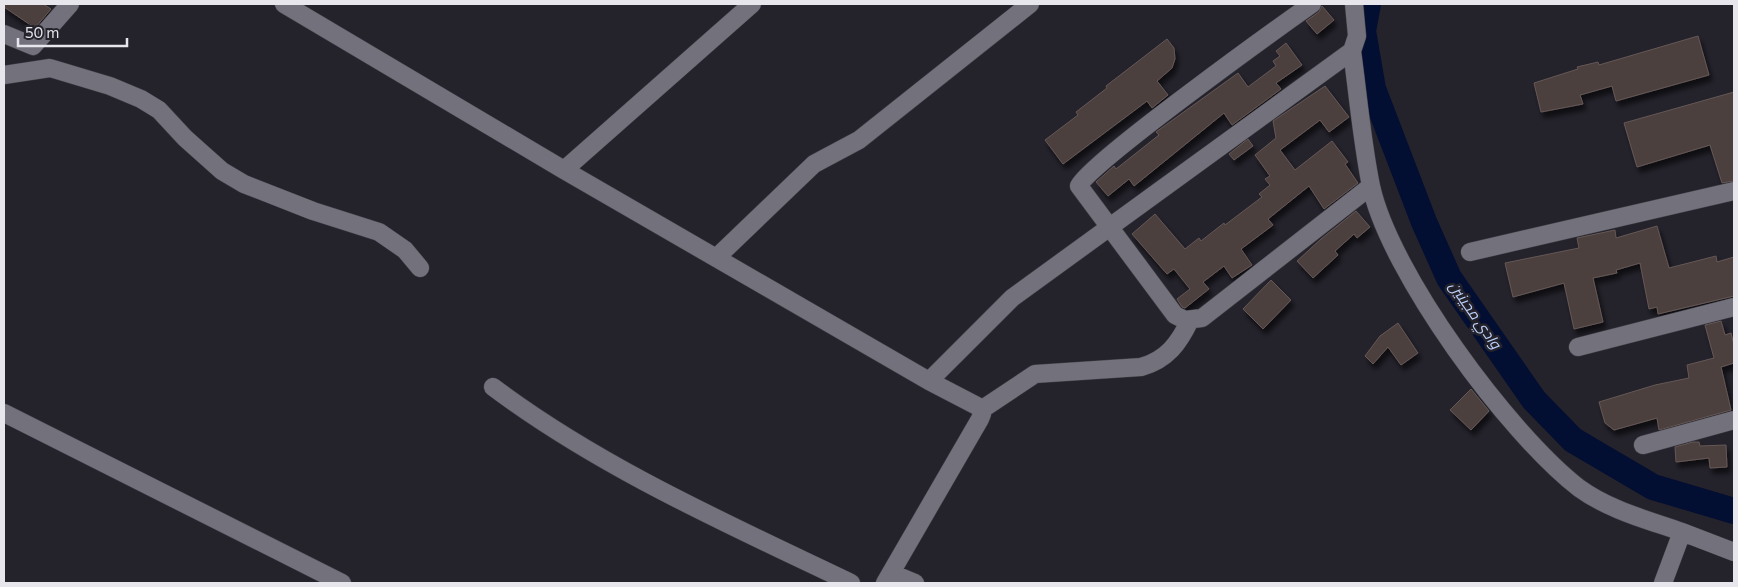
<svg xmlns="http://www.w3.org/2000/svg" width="1738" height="587" font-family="Commissioner,Cairo,sans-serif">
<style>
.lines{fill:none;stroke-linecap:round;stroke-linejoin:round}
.river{stroke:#020e32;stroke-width:26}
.building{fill:#4b3f3d;stroke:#655856;filter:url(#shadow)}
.minor-casing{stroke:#414047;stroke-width:19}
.minor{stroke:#73717c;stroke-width:18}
.labels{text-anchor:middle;stroke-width:5;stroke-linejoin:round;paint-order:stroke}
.water-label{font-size:15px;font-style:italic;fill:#bdd3fc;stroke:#24222b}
</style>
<defs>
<filter id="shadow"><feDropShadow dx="3" dy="5.5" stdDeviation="2.5" flood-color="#0009"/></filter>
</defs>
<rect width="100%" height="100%" fill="#24222b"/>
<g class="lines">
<path class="river" d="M1368,4L1363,31L1373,89L1424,222L1449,278L1534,400L1573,440L1653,487L1734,511"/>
</g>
<path class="building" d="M4,4H43L51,9L35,28L4,7Z
M1322,6L1334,20L1317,34L1306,21L1319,12Z
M1698,36L1709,75L1616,101L1612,86L1580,95L1583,104L1541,112L1534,83L1578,69L1577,67L1598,62L1599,65Z
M1167,39L1174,48L1175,59L1172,68L1157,81L1168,95L1152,108L1147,101L1063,164L1045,140L1078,115L1076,112L1107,88L1106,86Z
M1286,43L1302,65L1276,83L1281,89L1232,125L1224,113L1134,186L1129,179L1108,196L1096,182L1114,166L1116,169L1159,135L1156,132L1238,73L1248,87L1276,66L1273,61L1280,56L1276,51Z
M1325,86L1349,117L1329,132L1320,120L1280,150L1295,170L1332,141L1348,162L1345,164L1358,183L1324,209L1309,186L1268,219L1273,225L1241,249L1252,265L1232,278L1224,266L1203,282L1209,289L1185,308L1182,307L1177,299L1190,289L1174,269L1167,274L1132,234L1155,214L1185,249L1199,238L1201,241L1224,223L1225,225L1262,197L1259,194L1270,185L1265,179L1270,176L1255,155L1276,138L1273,121Z
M1734,92V181L1722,183L1710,145L1637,167L1624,123Z
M1248,139L1253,146L1234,160L1229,154Z
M1356,211L1370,227L1357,238L1354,234L1335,251L1338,255L1313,278L1297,261L1321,239Z
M1657,226L1669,268L1716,256L1717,262L1734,257V296L1658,314L1657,307L1649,309L1640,263L1616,270L1617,273L1593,278L1603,322L1574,329L1564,283L1513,297L1505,263L1579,248L1577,238L1615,230L1616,238Z
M1271,280L1291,300L1263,329L1243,309Z
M1721,321L1725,335L1731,333L1734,345V363L1721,367L1731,410L1659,430L1657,418L1614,430L1605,423L1599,402L1655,385L1689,378L1687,365L1714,358L1705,325Z
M1398,323L1418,353L1401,365L1388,347L1373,364L1365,356L1380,336Z
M1471,389L1489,411L1471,430L1450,410Z
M1693,442H1699L1700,446L1726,445L1727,467L1710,468L1709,458L1676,462L1675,447Z"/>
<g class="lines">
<g class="minor-casing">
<path id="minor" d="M284,4L564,170L929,381L979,407L982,414L980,419L885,583
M1312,4C1282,25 1084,167 1079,186L1175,315L1185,320L1202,318L1371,186
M4,34L33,46L70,4
M1352,51L1357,36L1354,4
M4,75L50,68L110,86L141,99L159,110L185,138L222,171L244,184L313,211L379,232L405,250L420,268
M564,170L752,4
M1470,252L1734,191
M716,258L814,164L859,140L1030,4
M1578,347L1734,307
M929,381L1012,298L1352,51C1358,95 1362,142 1371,186C1390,273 1508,433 1579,488C1609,510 1648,520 1682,532L1663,583
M493,387C601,468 730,525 851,583
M981,410L1035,374L1141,367C1167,360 1179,343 1190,320
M4,413L342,583
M1643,445L1734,420
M1682,532L1734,552
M891,573L915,583"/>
</g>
<use href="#minor" class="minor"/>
</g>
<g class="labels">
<g class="water-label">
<text transform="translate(1475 315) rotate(55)" y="5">وادي مجينين</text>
</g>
</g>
<rect width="1738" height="587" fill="none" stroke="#e7e6ec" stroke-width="10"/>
<path d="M18 38v8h109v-8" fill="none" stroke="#e7e6ec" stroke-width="2.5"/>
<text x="25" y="38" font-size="15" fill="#e7e6ec" stroke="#24222b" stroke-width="4" paint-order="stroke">50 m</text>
</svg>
